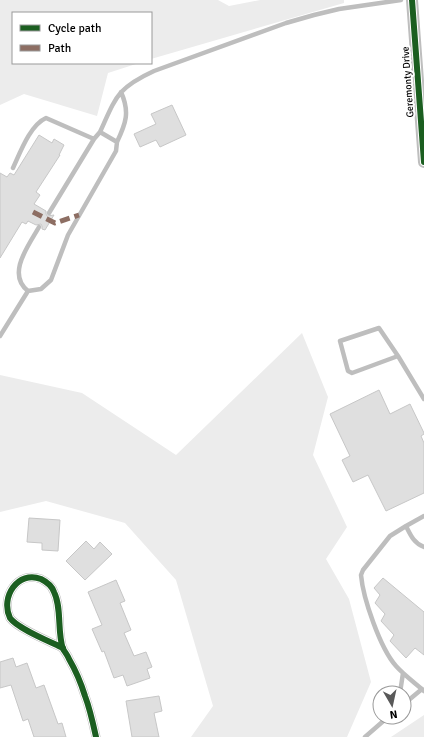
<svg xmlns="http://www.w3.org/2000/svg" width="424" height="737" font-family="Signika,sans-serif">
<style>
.green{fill:#ececec}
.building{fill:#dfdfdf;stroke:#c7c7c7}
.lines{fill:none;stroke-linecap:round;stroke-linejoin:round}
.service{stroke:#bebebe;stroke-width:4.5}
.minor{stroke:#bebebe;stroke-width:9}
.tertiary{stroke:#bebebe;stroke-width:12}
.quiet{stroke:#8d6e63;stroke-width:5;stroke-dasharray:10 5;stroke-linecap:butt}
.cycleway-casing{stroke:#fff;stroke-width:8}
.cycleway{stroke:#1b5e20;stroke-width:6}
.labels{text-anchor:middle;stroke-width:4;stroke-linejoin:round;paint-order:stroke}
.street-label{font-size:10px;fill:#000;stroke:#fff}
</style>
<rect width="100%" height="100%" fill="#fff"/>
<path class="green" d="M0,0H218L229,6L260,0H344V3L151,59V13H13V63H139L108,73L97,116L24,94L0,105Z
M302,333L328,397L313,455L347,527L326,559L349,599L371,682L347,737H191L213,706L176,580L125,523L46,501L0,512V375L82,393L176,455Z
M424,715V737H391Z"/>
<path class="building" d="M172,105L186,135L160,147L156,140L140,147L134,134L156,124L151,114Z
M39,135L52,143L54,139L64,145L59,155H60L36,192L40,195L34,204L46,211V214L47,216L54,215L45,230L42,229V226L41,224L36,225L28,221L26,224L22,222L0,258V173L7,177L10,173L14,175Z
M379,390L390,414L410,404L424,433V434L421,436L424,443V493L386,511L368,475L353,482L342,460L350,456L330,414Z
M29,518L60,520L58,551L42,550V543L27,542Z
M86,541L94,549L100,542L112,554L85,580L66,561Z
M383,578L424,612V655L415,648L406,658L390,641L394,635L381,621L385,614L375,603L380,595L374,588Z
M116,580L125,601L120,603L131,630L124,633L134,656L146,652L152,667L147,669L150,678L127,686L123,675L114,678L104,651L102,652L92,629L102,625L88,592Z
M13,658L16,667L27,663L36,688L44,685L58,724L62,723L66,737H34L28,719L23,721L11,685L0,688V662Z
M159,696L162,711L154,713L159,737H132L126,701Z"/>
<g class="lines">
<path class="service" d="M121,92C130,112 126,123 117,142L100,132C116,97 117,88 154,71L286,23L314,15L339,9L401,0
M13,168C20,153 30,125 46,118L94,139
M49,213L94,139L100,132
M39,227C29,245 6,274 28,291L41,289L51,280L68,235L116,151L117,142
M0,336L28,291
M398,356L352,373L348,371L340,341L379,328L398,356L424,399
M406,526L424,516
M424,547C414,543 411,536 406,526L390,536L363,570L361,575C363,598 380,648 396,666C404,675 415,683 424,691
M400,693L403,673
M404,704L422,689
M365,737L388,717"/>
<path class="minor" d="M63,648C51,642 18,629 10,618C0,597 18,570 41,579C47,582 52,586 54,592C62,608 57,632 63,649C65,652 68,656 69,659C76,671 81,683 85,696C90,709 93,723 96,737"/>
<path class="tertiary" d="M412,0L424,162"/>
<path class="quiet" d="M33,212L55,223L79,215"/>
<g class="cycleway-casing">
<path id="cycleway" d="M412,0L424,162
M63,648C51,642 18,629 10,618C0,597 18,570 41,579C47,582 52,586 54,592C62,608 57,632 63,649C65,652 68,656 69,659C76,671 81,683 85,696C90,709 93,723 96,737"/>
</g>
<use href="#cycleway" class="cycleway"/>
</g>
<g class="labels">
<g class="street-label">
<text transform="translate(407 82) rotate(-94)" y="4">Geremonty Drive</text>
</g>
</g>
<rect x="12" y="12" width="140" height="52" fill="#ffffff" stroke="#999999"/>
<rect x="20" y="25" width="20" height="6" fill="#1b5e20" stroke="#999999"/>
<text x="48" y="32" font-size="12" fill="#000000">Cycle path</text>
<rect x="20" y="45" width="20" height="6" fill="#8d6e63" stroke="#999999"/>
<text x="48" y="52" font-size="12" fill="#000000">Path</text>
<g transform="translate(392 705) rotate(171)"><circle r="19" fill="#ffffff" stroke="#999999"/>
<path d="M0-3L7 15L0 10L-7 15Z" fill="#595959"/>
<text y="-6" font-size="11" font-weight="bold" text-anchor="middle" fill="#000000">N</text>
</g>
</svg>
